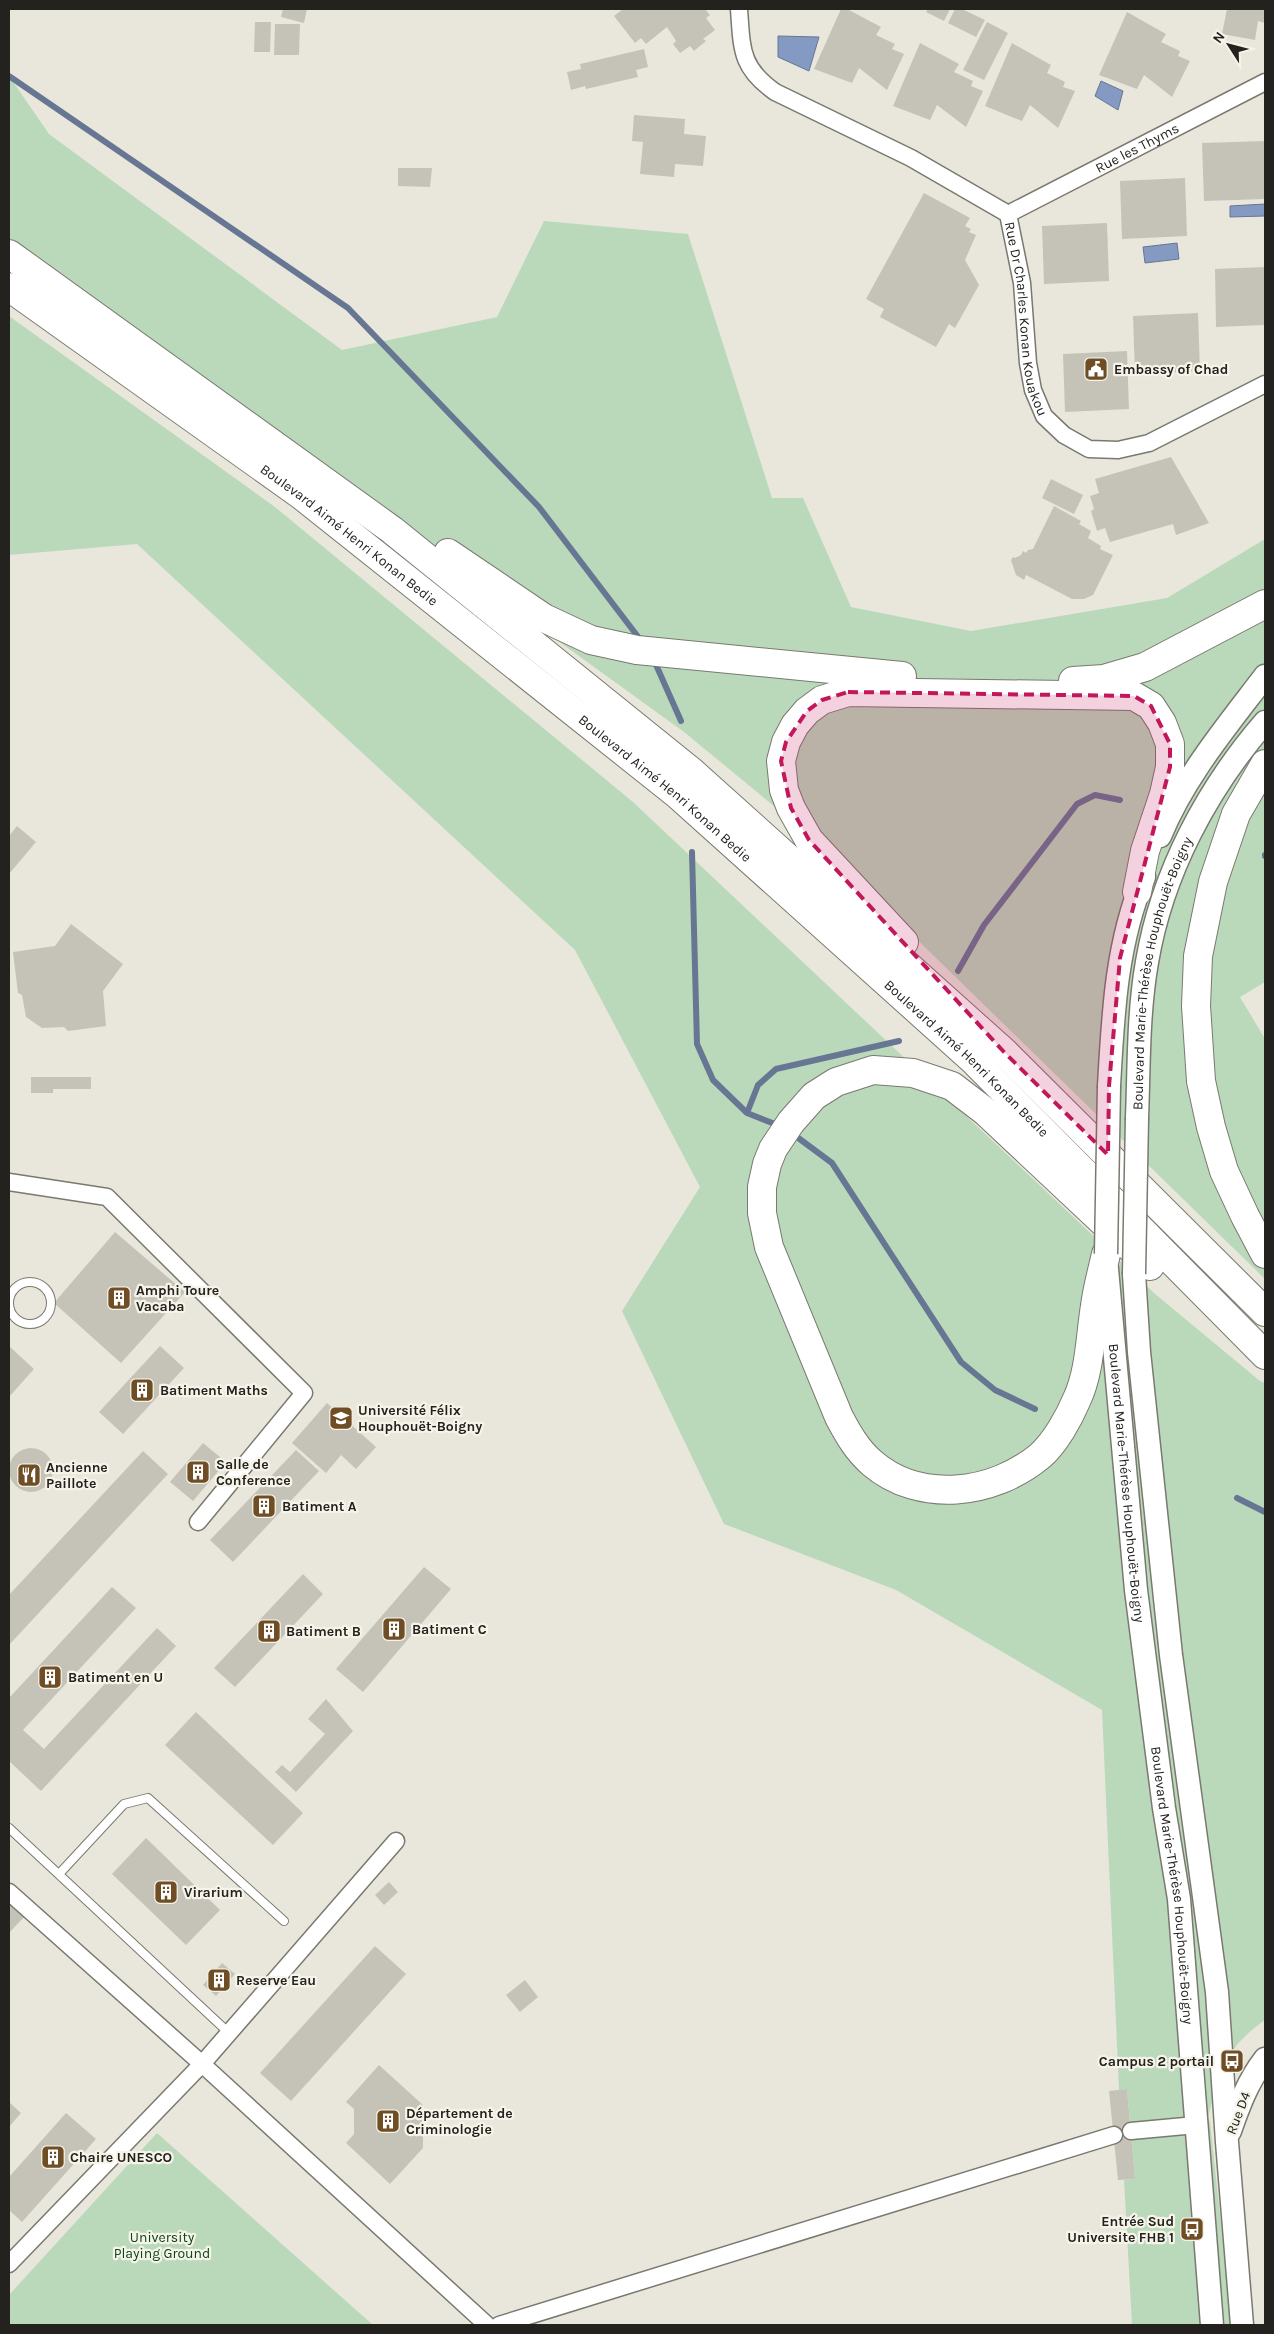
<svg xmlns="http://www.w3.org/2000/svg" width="1274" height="2334" font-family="Karla,sans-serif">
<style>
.green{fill:#bad9bb}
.water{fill:#849ac3;stroke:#677692}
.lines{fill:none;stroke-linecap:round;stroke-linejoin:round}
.stream{stroke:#677692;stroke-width:6}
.building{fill:#c5c3b8}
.lane-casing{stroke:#7a796f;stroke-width:10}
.street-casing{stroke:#7a796f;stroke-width:19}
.secondary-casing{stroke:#7a796f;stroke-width:25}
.highway-casing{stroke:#7a796f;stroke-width:30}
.lane{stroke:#fff;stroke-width:8}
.street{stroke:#fff;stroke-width:16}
.secondary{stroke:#fff;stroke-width:22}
.highway{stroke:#fff;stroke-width:28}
.secondary-bridge-casing{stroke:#7a796f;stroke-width:25;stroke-linecap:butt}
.secondary-bridge{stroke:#fff;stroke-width:22}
.marked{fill:#c2185b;fill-opacity:0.2;stroke:#c2185b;stroke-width:4;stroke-dasharray:10 6;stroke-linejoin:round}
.labels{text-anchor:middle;stroke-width:4.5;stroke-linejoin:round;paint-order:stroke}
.street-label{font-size:14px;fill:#23221e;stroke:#f6f4e9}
.poi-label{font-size:14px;font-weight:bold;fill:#23221e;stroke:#f6f4e9;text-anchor:start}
.park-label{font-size:14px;fill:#094516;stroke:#f6f4e9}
</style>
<rect width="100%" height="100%" fill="#e9e7dc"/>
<path class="green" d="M9,76L49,134L342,350L497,317L544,221L688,234L772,498H803L851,607L971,631L1167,598L1265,539V982L1240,997L1265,1039V1279L814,839L684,732L9,244Z
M9,316L275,507L633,802L1154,1293L1260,1381L1265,1383V2020C1224,2049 1221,2071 1208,2117L1210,2122L1232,2325H1132L1124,2180L1135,2179L1127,2089L1119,2090L1102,1710L896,1590L724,1524L622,1311L700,1187L575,950L137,544L9,555Z
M157,2133L373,2325H9V2295Z"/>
<path class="water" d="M778,36L819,37L809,71L778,57Z
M1101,81L1123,91L1118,110L1095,96Z
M1265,204V216L1230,217V206Z
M1177,243L1179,259L1145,263L1143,247Z"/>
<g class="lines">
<path class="stream" d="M9,76L348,308L539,507L642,642
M653,658L681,721
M692,852L697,1044L713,1080L747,1113L780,1126
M1265,856V855
M958,971L984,925L1077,804L1095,795L1120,800
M747,1113L758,1085L776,1069L899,1041
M797,1137L832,1163L961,1362L995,1390L1035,1409
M1237,1498L1265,1512"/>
</g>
<path class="building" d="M283,9H307L304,23L281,17Z
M623,9H705L710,15L706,18L715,30L703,39L706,41L694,51L690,46L680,53L673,44L676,41L667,27L646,44L641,38L635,43L614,16Z
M841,9H847L881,27L876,35L895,44L892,49L904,54L887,90L859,68L852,83L814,69Z
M928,9H950L944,21L926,12Z
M955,9H962L985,20L976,37L948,23Z
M1227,9H1265V23L1258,21L1255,40L1222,34Z
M1127,12L1166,34L1161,42L1180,51L1178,56L1190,61L1172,97L1144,75L1137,89L1099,75Z
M255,22H271L270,52H254Z
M987,22L1008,33L984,80L963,70Z
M275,24H300L299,55H274Z
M920,43L959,64L954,72L973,81L971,86L983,91L966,127L937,105L930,120L893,106Z
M1012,43L1051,65L1047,73L1065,82L1063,87L1075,91L1058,128L1030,105L1022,121L985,106Z
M644,49L648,67L636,70L638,77L586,89L585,86L571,90L567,72L581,69L580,64Z
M634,115L685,119L684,134L706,136L703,166L675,164L674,177L640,174L643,142L632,141Z
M1265,141V199L1204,201L1202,143Z
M398,168H432L430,187L398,186Z
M1185,178L1187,236L1122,239L1120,181Z
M924,193L970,218L965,226L971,229L969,232L976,235L965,260L979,285L955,328L949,324L936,347L880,317L884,309L866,299Z
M1107,223L1109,281L1044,284L1042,226Z
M1265,267V325L1216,327L1215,269Z
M1198,313L1200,371L1135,374L1133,316Z
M1127,351L1129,409L1065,412L1063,354Z
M1171,457L1209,523L1176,535L1173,524L1110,542L1105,528L1097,531L1091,511L1094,509L1090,496L1099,493L1095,479Z
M1051,479L1083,495L1074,514L1042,498Z
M1054,506L1081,521L1079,524L1091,531L1088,538L1101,546L1100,549L1113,555L1093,595L1084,599H1072L1026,575L1024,580L1016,575L1011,560L1013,557L1015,558L1021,555L1023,551L1026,553L1028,550L1033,549Z
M17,826L36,842L9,874V836Z
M71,924L123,964L103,991L106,1026L68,1031L64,1027L42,1028L26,1017L22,995L18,993L13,952L55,946Z
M31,1077H91V1089H53V1093H31Z
M115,1232L185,1292L121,1363L54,1303Z
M9,1346L34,1369L9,1397Z
M160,1346L184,1368L123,1434L99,1412Z
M327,1403L376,1447L356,1469L341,1455L326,1473L292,1443Z
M203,1443L226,1462L193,1501L170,1482Z
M9 1470a22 22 0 1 1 44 0a22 22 0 1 1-44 0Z
M296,1450L319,1471L233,1562L210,1540Z
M143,1451L168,1474L9,1645V1595Z
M424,1567L451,1589L363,1692L336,1669Z
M303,1574L323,1594L235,1687L214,1668Z
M112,1587L136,1608L23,1730L44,1749L157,1628L176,1646L41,1791L9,1761V1698Z
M326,1699L353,1731L296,1792L275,1772L282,1765L290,1772L325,1734L308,1719Z
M196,1712L303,1813L273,1845L165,1745Z
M146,1838L220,1910L186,1945L112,1874Z
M389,1882L398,1892L384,1905L375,1895Z
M9,1901L25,1916L9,1933Z
M375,1946L406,1974L291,2101L260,2073Z
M222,1963L235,1974L216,1996L203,1985Z
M525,1980L538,1997L520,2012L506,1995Z
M379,2065L423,2105V2148L390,2184L346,2143L354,2134V2109L346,2102Z
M1127,2089L1135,2179L1118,2180L1109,2091Z
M9,2102L21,2113L9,2127Z
M66,2113L96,2139L22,2222L9,2210V2177Z"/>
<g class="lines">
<g class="lane-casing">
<path id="lane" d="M9 1303a21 21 0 1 1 42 0a21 21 0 1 1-42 0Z
M9,1828L229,2033
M59,1874L124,1804L148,1798L284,1921"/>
</g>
<g class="street-casing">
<g id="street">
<path id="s1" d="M739,9C742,49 740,67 775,92L911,158L1008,214L1022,283L1028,363L1033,390L1044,416L1064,435L1089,449L1118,450L1149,443L1265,384"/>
<path id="s2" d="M1008,214L1265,82"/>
<path d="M9,1182L107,1197L304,1393L198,1522"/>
<path d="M9,1892L202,2064L487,2325"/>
<path d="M1131,2131L1196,2125"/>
<path d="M9,2264L202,2064L396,1841"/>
<path d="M499,2325L1114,2135"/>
</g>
</g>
<g class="secondary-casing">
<g id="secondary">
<path d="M1160,836C1184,777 1227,726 1265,676"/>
<path d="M1109,1086C1113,1015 1116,944 1144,877"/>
<path id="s3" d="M1137,1118C1139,1066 1138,1013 1147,962C1162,873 1207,789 1265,722"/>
<path id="s4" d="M1107,1269L1136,1590L1164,1808L1179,1899L1212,2325"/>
<path d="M1134,1274L1139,1352L1171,1655L1217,1992L1227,2142L1242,2325"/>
<path d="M1230,2131C1239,2105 1248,2081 1265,2059"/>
</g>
</g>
<g class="highway-casing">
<g id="highway">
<path d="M9,254L392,530L692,772L1004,1052L1265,1312"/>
<path id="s5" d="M9,287L301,495L678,795L972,1059L1265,1355"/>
<path d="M448,553L544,618L591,640L637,650L902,676"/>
<path d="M1073,681L1104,679L1145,667L1265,604"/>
<path d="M1265,764L1236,814L1213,882L1198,956L1196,1006L1201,1081L1211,1127L1224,1171L1245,1216L1265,1254"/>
<path d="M904,942L809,840L791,808L784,790L781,761L786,742L795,725L807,711L822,700L848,692L1134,696L1151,706L1162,723L1170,744V767L1164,794L1145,851L1137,892"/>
<path d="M1106,1254C1102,1272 1097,1289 1095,1306C1090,1337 1090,1371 1077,1399C1069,1418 1055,1443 1040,1456C993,1495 920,1504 872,1463C857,1450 848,1434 839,1417L769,1247L762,1213V1187L767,1164L773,1149L791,1122L814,1096L836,1082L873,1070L913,1073L952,1086L986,1112L1150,1266"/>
</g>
</g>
<use href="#lane" class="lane"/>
<use href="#street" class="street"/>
<use href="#secondary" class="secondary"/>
<use href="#highway" class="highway"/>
<g class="secondary-bridge-casing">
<path id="secondary-bridge" d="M1106,1254L1109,1086
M1134,1274L1137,1118"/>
</g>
<use href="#secondary-bridge" class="secondary-bridge"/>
</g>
<path class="marked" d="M848,692L1134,696L1151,706L1170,744V767L1120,958L1109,1086L1108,1155L1004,1052L809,840L791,808L781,761L786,742L807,711L822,700Z"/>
<defs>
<g id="civic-square" transform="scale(1.25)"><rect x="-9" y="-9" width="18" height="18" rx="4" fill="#6f4e25" stroke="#f6f4e9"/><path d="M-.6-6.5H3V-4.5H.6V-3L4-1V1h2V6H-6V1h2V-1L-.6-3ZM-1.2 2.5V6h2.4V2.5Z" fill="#fff"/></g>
<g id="building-square" transform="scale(1.25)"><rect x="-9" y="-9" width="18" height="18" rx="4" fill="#6f4e25" stroke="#f6f4e9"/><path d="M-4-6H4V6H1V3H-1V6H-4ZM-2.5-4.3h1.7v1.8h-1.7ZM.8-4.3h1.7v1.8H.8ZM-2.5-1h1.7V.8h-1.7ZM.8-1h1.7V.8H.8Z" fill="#fff"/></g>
<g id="university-square" transform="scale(1.25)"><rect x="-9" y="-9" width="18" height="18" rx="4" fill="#6f4e25" stroke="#f6f4e9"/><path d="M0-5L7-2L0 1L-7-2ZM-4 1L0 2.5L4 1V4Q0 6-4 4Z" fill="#fff"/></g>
<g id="restaurant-square" transform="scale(1.25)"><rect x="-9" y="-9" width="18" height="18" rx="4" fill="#6f4e25" stroke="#f6f4e9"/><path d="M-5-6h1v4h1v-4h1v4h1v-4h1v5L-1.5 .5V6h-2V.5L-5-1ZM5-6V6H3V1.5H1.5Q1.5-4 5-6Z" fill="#fff"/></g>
<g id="bus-square" transform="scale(1.25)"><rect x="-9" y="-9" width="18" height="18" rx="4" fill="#6f4e25" stroke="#f6f4e9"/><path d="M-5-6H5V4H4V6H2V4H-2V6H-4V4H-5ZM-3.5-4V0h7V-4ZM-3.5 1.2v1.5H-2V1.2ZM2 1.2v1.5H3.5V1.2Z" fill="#fff"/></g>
</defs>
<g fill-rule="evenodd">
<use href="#civic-square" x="1096" y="369"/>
<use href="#building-square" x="119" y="1298"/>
<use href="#building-square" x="142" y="1390"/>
<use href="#university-square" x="341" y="1418"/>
<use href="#building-square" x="198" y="1472"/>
<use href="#restaurant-square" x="29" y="1475"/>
<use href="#building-square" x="264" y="1506"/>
<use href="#building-square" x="394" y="1629"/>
<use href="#building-square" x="269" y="1631"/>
<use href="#building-square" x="50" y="1677"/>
<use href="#building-square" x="166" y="1892"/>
<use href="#building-square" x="219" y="1980"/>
<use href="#bus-square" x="1232" y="2061"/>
<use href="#building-square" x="388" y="2121"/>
<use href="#building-square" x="53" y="2157"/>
<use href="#bus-square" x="1192" y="2229"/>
</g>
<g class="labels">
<g class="street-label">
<text dy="5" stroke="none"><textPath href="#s2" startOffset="145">Rue les Thyms</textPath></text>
<text dy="5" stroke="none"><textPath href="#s1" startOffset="465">Rue Dr Charles Konan Kouakou</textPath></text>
<text dy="5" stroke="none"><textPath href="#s5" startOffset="421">Boulevard Aimé Henri Konan Bedie</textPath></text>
<text dy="5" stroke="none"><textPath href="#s5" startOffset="826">Boulevard Aimé Henri Konan Bedie</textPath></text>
<text dy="5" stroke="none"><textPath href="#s3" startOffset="148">Boulevard Marie-Thérèse Houphouët-Boigny</textPath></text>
<text dy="5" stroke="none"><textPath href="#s5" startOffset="1231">Boulevard Aimé Henri Konan Bedie</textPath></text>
<text dy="5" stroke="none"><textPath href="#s4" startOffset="215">Boulevard Marie-Thérèse Houphouët-Boigny</textPath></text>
<text dy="5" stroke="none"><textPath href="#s4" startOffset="620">Boulevard Marie-Thérèse Houphouët-Boigny</textPath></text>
<text transform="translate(1238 2113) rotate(-69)" y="5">Rue D4</text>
</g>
<g class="poi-label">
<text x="1114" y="374">Embassy of Chad</text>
<text x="136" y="1295">Amphi Toure<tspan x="136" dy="16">Vacaba</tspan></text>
<text x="160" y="1395">Batiment Maths</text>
<text x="358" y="1415">Université Félix<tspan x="358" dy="16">Houphouët-Boigny</tspan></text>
<text x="216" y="1469">Salle de<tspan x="216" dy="16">Conference</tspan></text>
<text x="46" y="1472">Ancienne<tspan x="46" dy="16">Paillote</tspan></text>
<text x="282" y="1511">Batiment A</text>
<text x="412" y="1634">Batiment C</text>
<text x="286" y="1636">Batiment B</text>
<text x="68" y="1682">Batiment en U</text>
<text x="184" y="1897">Virarium</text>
<text x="236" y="1985">Reserve Eau</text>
<text x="1214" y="2066" text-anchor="end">Campus 2 portail</text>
<text x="406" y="2118">Département de<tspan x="406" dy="16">Criminologie</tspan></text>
<text x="70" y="2162">Chaire UNESCO</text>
<text x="1174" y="2226" text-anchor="end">Entrée Sud<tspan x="1174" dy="16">Universite FHB 1</tspan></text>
</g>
<g class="park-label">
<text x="162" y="2242">University<tspan x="162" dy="16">Playing Ground</tspan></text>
</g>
</g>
<rect width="1274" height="2334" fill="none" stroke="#23221e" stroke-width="20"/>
<g transform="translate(1229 45) rotate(306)" stroke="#f6f4e9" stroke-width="4" paint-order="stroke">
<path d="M0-4L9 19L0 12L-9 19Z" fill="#23221e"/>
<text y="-8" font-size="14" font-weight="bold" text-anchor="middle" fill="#23221e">N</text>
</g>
</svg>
